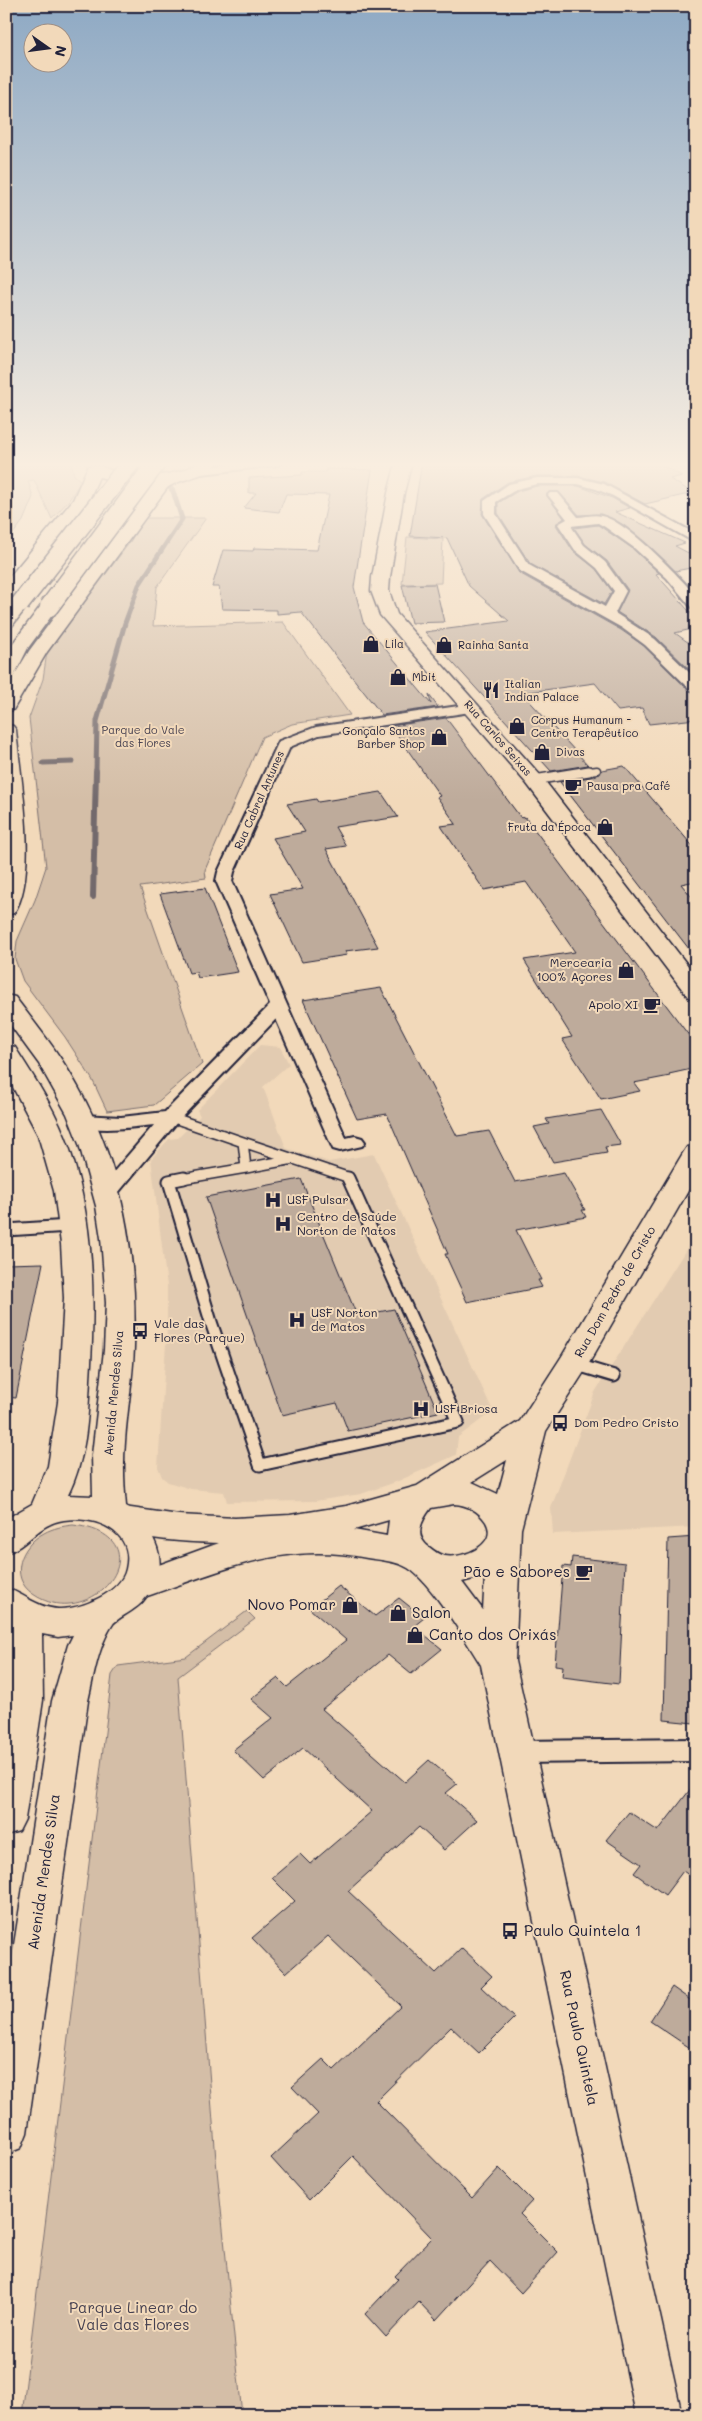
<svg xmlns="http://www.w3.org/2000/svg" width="702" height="2421" font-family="Mali,sans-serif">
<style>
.built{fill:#e2cbb1}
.green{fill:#d4bea7;stroke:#7b7071}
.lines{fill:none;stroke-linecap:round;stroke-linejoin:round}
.stream-far1{stroke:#72696c;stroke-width:5}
.stream{stroke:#72696c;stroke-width:6}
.building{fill:#beab9b;stroke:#22223b}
.lane-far2-casing{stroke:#22223b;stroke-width:9}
.lane-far1-casing{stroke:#22223b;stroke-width:12}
.lane-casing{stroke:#22223b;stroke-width:15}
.street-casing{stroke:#22223b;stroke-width:4}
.secondary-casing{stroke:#22223b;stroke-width:3}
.primary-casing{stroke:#22223b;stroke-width:3}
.lane-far2{stroke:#f2d9ba;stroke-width:6}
.lane-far1{stroke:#f2d9ba;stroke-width:9}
.lane{stroke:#f2d9ba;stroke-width:11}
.street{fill:#f2d9ba;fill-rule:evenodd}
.secondary{fill:#f2d9ba;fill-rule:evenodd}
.primary{fill:#f2d9ba;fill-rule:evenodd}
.highway-bridge-casing{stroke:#22223b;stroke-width:21;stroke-linecap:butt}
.highway-bridge{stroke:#f2d9ba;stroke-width:18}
.labels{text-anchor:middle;stroke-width:4;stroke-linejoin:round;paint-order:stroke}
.far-poi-label{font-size:11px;fill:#22223b;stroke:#f2d9ba;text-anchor:start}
.far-park-label{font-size:11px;fill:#464151;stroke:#f2d9ba}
.far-street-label{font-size:11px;fill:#22223b;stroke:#f2d9ba}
.poi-label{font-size:12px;fill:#22223b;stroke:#f2d9ba;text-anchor:start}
.street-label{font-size:12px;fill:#22223b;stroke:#f2d9ba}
.near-poi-label{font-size:15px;fill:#22223b;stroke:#f2d9ba;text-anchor:start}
.near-street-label{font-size:15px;fill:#22223b;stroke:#f2d9ba}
.near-park-label{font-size:15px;fill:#464151;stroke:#f2d9ba}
</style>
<rect width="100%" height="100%" fill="#f2d9ba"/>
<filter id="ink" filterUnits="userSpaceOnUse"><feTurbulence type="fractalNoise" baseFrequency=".02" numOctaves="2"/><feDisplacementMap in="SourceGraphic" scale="10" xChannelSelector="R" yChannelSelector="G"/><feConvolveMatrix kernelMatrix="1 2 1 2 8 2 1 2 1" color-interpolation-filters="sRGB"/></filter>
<g filter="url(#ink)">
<path class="built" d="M260,1045L280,1047L289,1064L263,1087L286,1148L329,1162L374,1154L493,1411L458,1437L456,1455L396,1482L361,1494L315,1501L227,1502L224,1492L191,1489L168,1482L162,1477L158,1467L167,1328V1286L151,1159L169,1139L178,1138L200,1116L197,1110Z
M696,1234V1527L553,1534L551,1508L595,1392Z"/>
<path class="green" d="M6,462H71L74,475L81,481L69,500L52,519L34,480L28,481L33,497L23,521L6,543Z
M144,518H206L157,587L153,626L283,622L350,715L292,724L262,737L205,870L206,878L140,887L202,1064L154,1105L107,1111L92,1079L65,1037L23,981L15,959L17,941L35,900L46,867L29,718L43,679L47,652L130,542Z
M407,537L443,539L441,583L402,584Z
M73,1525C169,1536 93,1636 33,1594C8,1577 21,1545 44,1533C53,1528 63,1526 73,1525Z
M247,1611L255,1619L178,1677L216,2160L242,2415H22L112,1675L118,1666L186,1657Z"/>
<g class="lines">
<path class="stream-far1" d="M43,763L73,762
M96,772L97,721L125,623L139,585L182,519L173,491L163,481"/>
<path class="stream" d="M93,897L96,771"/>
</g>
<path class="building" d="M422,462H656L682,476L670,479L693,493L645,504L604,482L578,476H537L508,482L483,499L482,514L519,573L621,630L644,646L690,691L696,693V719L649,724L642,708L618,711L595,683L522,693L588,765L551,771L425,632L509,621L469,586L447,538L410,536Z
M326,469L372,470L354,587L363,622L431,704L429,695L438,707L382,715L301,612L277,614V610L222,609L219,587H212L223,550L253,551L254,548L317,550L329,495L286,494L279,512L244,508L256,493H249V478L302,475V472H326Z
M537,486H578L612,498L630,508L615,512L685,543L675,546L696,557V567L675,571L625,526L601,514L579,515L559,492H549L547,496L564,518L556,525L573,551L596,569L612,591L604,604L530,564L498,513V503L518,491Z
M598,525L632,548L659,573L656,574L696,619V628L675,633L696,648V676L656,637L617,612L628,590L607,561L585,544L574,528Z
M435,584L444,622L411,623L402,585Z
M446,718L521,818L525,817L696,1045V1068L669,1074L670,1076L634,1083L640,1091L601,1099L562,1039L572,1037L524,960L575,952L526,882L484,890L441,826L456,824L437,797L440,796L391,726Z
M624,766L696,850V881L681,884L696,902V958L560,782L590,777L600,774L602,770Z
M381,792L398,817L335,827L346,846L326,849L378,947L345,951L347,955L302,962L270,894L303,889L273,838L305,832L287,804L316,799L318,802Z
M205,888L238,972L198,978L196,972L189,973L160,894Z
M381,988L457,1136L489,1131L515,1182L564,1173L585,1210H582L586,1217L516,1230L541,1280H538L542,1287L467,1302L445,1254H448L387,1114L357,1119L303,1000Z
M601,1110L621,1145L605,1147L607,1153L553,1162L534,1127L549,1124L546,1119Z
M301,1179L357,1316L394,1309L438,1412L348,1431L337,1403L282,1415L206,1197Z
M43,1263L16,1398L6,1397V1264Z
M696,1537L694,1723L664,1720L668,1539Z
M572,1557L625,1563L619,1684L562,1677L563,1666L555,1665L563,1566L571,1567Z
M339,1586L375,1616L399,1598L424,1618L414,1626L442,1649L411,1674L388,1655L322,1709L405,1782L429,1760L457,1784L446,1793L477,1820L444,1850L419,1827L348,1891L436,1973L462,1948L492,1976L481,1987L514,2018L479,2053L451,2027L376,2101L472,2198L499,2168L532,2201L520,2214L558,2252L521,2293L490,2261L436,2320L419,2302L386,2337L365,2314L398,2279L395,2276L432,2238L353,2156L309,2200L271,2158L318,2114L292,2087L323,2059L334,2070L401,2006L328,1936L286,1973L252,1938L295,1901L272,1878L300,1854L310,1864L372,1811L303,1748L264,1780L233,1750L273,1718L251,1699L278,1678L287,1687L346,1640L310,1609Z
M696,1782V1880L683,1871L665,1895L634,1873L641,1864L606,1840L629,1812L658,1831Z
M672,1987L696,2004V2052L650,2021Z"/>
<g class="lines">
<g class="lane-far2-casing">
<path id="lane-far2" d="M582,772L597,770"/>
</g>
<g class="lane-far1-casing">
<path id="lane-far1" d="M534,780L589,771
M171,1117L243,1142
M243,1142L347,1177L348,1180
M246,1168L294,1159
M176,1180L246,1168L243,1142"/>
</g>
<g class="lane-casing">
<path id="lane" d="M184,1178L169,1181L211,1322L260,1465L458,1422L348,1178
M6,1230L70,1226
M574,1364L614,1376"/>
</g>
<g class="street-casing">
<path id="street" d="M246,462H283L278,465L193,475L187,472L193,469Z
M537,478H578L604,484L696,534V543L613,496L596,489L578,484H537L517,489L496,502V514L529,565L605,607L614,591L597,568L575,550L558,524L567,519L548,495L550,493H558L578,517C585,517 594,514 601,516C626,520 679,576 696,596V608L691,607L667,578L633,547L605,527L598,523L571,526L584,545L605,562L626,591L615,613L655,639L696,679V691L691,690L645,645L622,628L520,571L484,514V501L509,484Z
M472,704L477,705L479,708L477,711L319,735L290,747L234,872L232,881L346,1138L355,1136L362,1138L365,1142L362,1146L340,1151L333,1149L276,1019L178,1121L113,1199L106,1200L99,1199L96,1194L99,1189L154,1125C128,1128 101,1132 75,1125L73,1121L75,1117L82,1115L121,1117L165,1112L270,1005L216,881L218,872L279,741L316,727Z
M696,1739V1761L518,1763L509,1760L505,1752L509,1744L518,1741Z"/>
</g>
<g class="secondary-casing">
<path id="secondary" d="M199,462H218C205,479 182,477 167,488L47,652L13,710L6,712V689L29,651L153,484L121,482L99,477L87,504L12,597L6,598V581L73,500L88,466C99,463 105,469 115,471C141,478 176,478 199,462Z
M396,462H412L404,493L390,577L389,591L397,614L541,776L696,976V999L688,997L527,784L380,615L371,591L372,577L388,493Z
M696,1145V1177L584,1372L546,1431L521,1529L515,1661L682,2415H636L481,1665C466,1641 430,1581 408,1568C397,1561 380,1560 367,1558C280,1540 215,1574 135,1600L123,1596L118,1587L123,1578L219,1543C184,1542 146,1540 113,1529L108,1520L113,1511L124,1507L179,1515L235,1518L290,1515L346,1506L417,1486L520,1421L562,1356L683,1153L687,1147ZM507,1460L498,1494L472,1482ZM454,1504C467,1505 478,1510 486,1522C499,1545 463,1559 445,1556C439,1555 434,1551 429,1547C413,1535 422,1520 431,1508ZM389,1520L387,1536L354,1530ZM485,1576L483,1610L462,1582Z"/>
</g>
<g class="primary-casing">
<path id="primary" d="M20,599L26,600L29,604L12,626L6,627C6,615 5,602 20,599Z
M49,602L55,603L58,607L28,648L13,678L6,680V654L10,647L43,603Z
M6,724L13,726L16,730C20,774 39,877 14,913L6,915Z
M6,995L15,997C37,1026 61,1055 78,1087C122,1166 138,1257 134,1347C133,1379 127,1410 125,1442C123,1464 124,1485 126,1506C137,1512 143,1520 149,1531C165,1556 163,1578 143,1601C136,1610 117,1618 113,1624C98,1646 94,1676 88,1701L27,2133L21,2148L6,2154V1996L52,1701L68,1645L73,1635L58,1637L42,1634L43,1700L25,1819L19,1831L6,1835L8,1620L6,1588C24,1594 38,1608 58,1609C80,1610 121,1593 126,1569C135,1531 96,1516 64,1520C37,1524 29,1546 6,1553V1519L32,1504L48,1466L58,1402L64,1298L61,1244L54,1191L38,1135L6,1074V1045L15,1047L18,1052C38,1083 58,1115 70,1150C95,1223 95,1304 90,1380C88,1419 86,1459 68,1495L93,1496L92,1455L104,1350L106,1303L101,1238L96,1206L79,1144L67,1114L39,1064L6,1019Z"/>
</g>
<use href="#lane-far2" class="lane-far2"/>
<use href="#lane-far1" class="lane-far1"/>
<use href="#lane" class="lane"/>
<use href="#street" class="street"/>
<use href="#secondary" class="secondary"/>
<use href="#primary" class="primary"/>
<g class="highway-bridge-casing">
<path id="highway-bridge" d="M20,604L131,462
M49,607L157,462"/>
</g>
<use href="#highway-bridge" class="highway-bridge"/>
</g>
</g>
<linearGradient id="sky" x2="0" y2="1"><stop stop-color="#8ea9c4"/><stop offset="0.58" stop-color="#f9eee0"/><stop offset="1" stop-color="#f9eee0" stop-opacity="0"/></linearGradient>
<rect width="702" height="801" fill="url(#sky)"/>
<defs>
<g id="shop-bare" transform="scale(1.35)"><path d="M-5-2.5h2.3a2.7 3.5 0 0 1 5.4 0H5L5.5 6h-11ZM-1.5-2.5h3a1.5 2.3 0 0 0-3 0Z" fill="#22223b" stroke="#f2d9ba" stroke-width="2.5" paint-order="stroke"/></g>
<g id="restaurant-bare" transform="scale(1.35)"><path d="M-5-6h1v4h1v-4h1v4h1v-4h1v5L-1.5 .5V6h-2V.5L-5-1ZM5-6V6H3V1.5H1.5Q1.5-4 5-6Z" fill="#22223b" stroke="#f2d9ba" stroke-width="2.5" paint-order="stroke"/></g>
<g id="cafe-bare" transform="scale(1.35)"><path d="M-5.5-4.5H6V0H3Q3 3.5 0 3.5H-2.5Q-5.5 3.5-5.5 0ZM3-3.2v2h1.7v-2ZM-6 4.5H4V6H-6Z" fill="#22223b" stroke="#f2d9ba" stroke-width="2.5" paint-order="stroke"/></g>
<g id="hospital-bare" transform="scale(1.35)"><path d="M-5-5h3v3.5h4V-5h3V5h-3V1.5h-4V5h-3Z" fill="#22223b" stroke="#f2d9ba" stroke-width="2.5" paint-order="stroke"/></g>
<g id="bus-bare" transform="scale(1.35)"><path d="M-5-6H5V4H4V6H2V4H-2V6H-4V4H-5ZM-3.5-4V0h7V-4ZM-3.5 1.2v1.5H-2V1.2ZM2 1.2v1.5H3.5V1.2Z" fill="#22223b" stroke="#f2d9ba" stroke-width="2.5" paint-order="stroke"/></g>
</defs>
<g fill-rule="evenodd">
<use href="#shop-bare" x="371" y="644"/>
<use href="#shop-bare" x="444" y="645"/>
<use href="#shop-bare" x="398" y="677"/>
<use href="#restaurant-bare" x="491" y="690"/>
<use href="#shop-bare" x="517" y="726"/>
<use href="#shop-bare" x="439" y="737"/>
<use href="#shop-bare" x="542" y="752"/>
<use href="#cafe-bare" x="573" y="786"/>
<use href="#shop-bare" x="605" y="827"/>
<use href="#shop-bare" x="626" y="970"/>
<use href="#cafe-bare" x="652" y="1005"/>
<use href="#hospital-bare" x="273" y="1200"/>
<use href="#hospital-bare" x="283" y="1224"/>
<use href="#hospital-bare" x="297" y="1320"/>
<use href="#bus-bare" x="140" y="1331"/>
<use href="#hospital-bare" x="421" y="1409"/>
<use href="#bus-bare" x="560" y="1423"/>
<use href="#cafe-bare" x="584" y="1572"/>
<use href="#shop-bare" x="350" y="1605"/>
<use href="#shop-bare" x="398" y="1613"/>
<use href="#shop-bare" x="415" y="1635"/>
<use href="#bus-bare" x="510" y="1931"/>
</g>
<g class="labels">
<g class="far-poi-label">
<text x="385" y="648">Lila</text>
<text x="458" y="649">Rainha Santa</text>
<text x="412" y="681">Mbit</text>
<text x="505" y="688">Italian<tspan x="505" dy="13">Indian Palace</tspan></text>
<text x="531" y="724">Corpus Humanum -<tspan x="531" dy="13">Centro Terapêutico</tspan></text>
<text x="425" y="735" text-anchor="end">Gonçalo Santos<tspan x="425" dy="13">Barber Shop</tspan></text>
<text x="556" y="756">Divas</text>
<text x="587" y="790">Pausa pra Café</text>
<text x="591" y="831" text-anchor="end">Fruta da Época</text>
</g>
<g class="far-park-label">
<text x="143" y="734">Parque do Vale<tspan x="143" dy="13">das Flores</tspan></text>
</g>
<g class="far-street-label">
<text transform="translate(498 738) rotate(49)" y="4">Rua Carlos Seixas</text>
<text transform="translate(259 800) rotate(-66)" y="4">Rua Cabral Antunes</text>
</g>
<g class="poi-label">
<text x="612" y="967" text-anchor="end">Mercearia<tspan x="612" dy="14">100% Açores</tspan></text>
<text x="638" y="1009" text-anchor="end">Apolo XI</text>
<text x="287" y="1204">USF Pulsar</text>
<text x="297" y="1221">Centro de Saúde<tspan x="297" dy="14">Norton de Matos</tspan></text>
<text x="311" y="1317">USF Norton<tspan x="311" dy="14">de Matos</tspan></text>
<text x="154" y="1328">Vale das<tspan x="154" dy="14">Flores (Parque)</tspan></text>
<text x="435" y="1413">USF Briosa</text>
<text x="574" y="1427">Dom Pedro Cristo</text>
</g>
<g class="street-label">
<text transform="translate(615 1292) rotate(-60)" y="4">Rua Dom Pedro de Cristo</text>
<text transform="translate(114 1393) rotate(-85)" y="4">Avenida Mendes Silva</text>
</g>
<g class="near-poi-label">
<text x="570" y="1577" text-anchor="end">Pão e Sabores</text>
<text x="336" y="1610" text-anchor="end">Novo Pomar</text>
<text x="412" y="1618">Salon</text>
<text x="429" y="1640">Canto dos Orixás</text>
<text x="524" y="1936">Paulo Quintela 1</text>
</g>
<g class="near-street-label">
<text transform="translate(44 1872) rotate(-82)" y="5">Avenida Mendes Silva</text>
<text transform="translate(579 2038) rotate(78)" y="5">Rua Paulo Quintela</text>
</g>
<g class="near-park-label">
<text x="133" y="2313">Parque Linear do<tspan x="133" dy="17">Vale das Flores</tspan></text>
</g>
</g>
<rect width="702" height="2421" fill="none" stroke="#f2d9ba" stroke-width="25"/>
<rect x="12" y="12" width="677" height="2396" fill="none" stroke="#22223b" stroke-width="2" filter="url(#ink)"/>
<g transform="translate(48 48) rotate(104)"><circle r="24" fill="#f2d9ba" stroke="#9f9087"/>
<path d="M0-4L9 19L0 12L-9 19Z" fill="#22223b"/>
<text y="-8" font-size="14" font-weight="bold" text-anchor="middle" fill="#22223b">N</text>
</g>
</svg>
